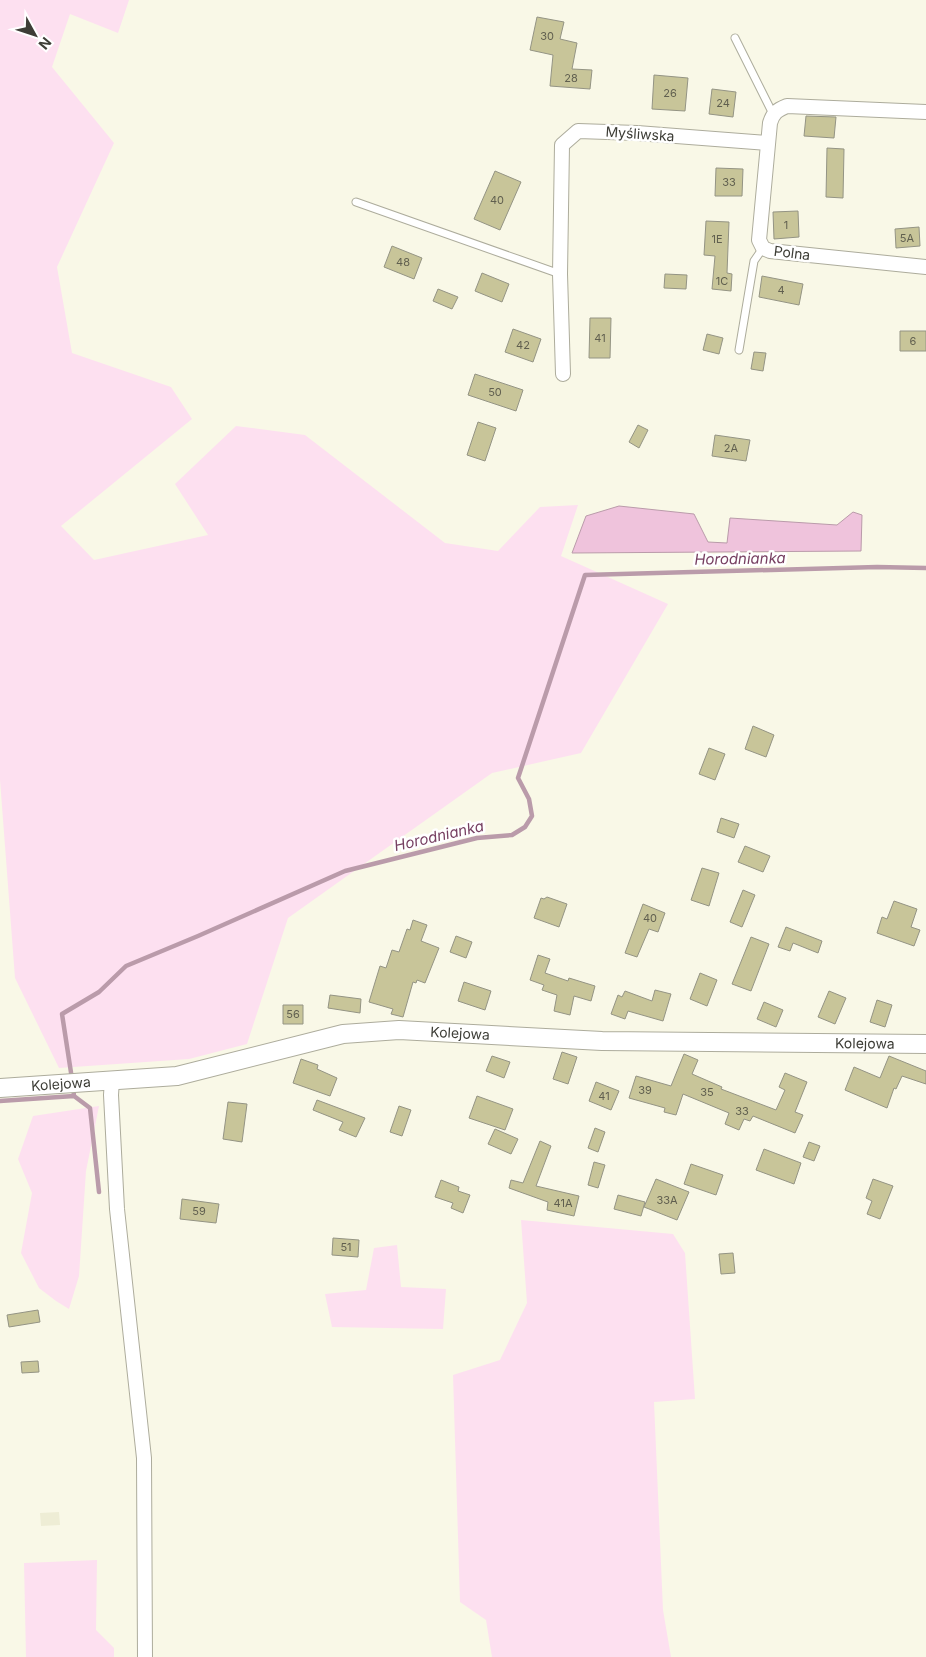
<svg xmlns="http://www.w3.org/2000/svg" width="926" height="1657" font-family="Inter,sans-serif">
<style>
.built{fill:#eeedd5}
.green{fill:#fde0f0}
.water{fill:#efc3dc;stroke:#ba9baa}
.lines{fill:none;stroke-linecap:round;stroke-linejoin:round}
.stream{stroke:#ba9baa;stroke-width:4.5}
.building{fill:#c8c599;stroke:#949484}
.service-casing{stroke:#adac9c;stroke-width:9}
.minor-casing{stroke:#adac9c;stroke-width:16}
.tertiary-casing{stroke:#adac9c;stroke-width:20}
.service{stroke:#fff;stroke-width:7}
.minor{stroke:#fff;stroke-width:14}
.tertiary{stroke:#fff;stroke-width:18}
.labels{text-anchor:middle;stroke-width:5;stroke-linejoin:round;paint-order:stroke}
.number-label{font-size:11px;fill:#605f4f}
.street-label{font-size:14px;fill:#3d3d36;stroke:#fff}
.water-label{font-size:15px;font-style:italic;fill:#763f61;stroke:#fff}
</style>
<rect width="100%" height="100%" fill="#f9f8e7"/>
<path class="built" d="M59,1512L60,1525L41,1526L40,1513Z"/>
<path class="green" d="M0,0H129L118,33L70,14L52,67L114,143L57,267L72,353L171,387L192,419L61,526L94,560L208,535L175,484L236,426L305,435L445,543L498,551L540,507L578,505L561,556L668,604L581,753L492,773L288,918L247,1044L189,1059L59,1068L15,978L0,780Z
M99,1106L86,1171L79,1276L69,1309L56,1301L39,1288L21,1253L32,1193L18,1159L33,1116Z
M521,1220L673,1234L685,1253L695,1399L654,1402L663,1610L671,1657H492L486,1620L460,1602L453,1375L500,1360L527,1303Z
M397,1245L401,1287L446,1289L443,1329L332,1327L325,1294L366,1290L374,1248Z
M97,1560L96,1630L114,1648V1657H26L24,1563Z"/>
<path class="water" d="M619,506L694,514L708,542L727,543L730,518L837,525L853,512L862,515L861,551L572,553L586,516Z"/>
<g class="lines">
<path class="stream" d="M72,1079L62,1014L99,992L126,966L198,936L345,871L477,838L512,835L525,827L532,816L529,799L518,778L585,575L877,567L926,568
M74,1096L90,1108L99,1192
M0,1101L74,1096L73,1087"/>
</g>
<path class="building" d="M537,17L564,22L560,39L577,43L572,69L592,70L590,89L550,86L553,55L530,50Z
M654,75L688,78L685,111L652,109Z
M712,89L736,92L733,117L709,114Z
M806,116L836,117L834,138L804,136Z
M827,148L844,149L843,198L826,197Z
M716,168L743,169L742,196H715Z
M495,171L521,182L500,230L474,219Z
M798,211L799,237L774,239L773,212Z
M706,221L729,222L727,273L732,274L731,291L712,289L715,256L704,255Z
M919,227L920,246L896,248L895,229Z
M392,246L422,258L414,279L384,267Z
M482,273L509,284L502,302L475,291Z
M665,274L687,275L686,289L664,288Z
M762,276L803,284L799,305L759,297Z
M438,289L458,297L452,309L433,301Z
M590,318H611L610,358H589Z
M513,329L541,339L533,362L505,352Z
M900,331H926V351H900Z
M707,334L723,338L719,354L703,350Z
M754,352L766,353L763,371L751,369Z
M475,374L523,390L516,411L468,395Z
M478,422L496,428L485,461L467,455Z
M638,425L648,430L639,448L629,442Z
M715,435L750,440L746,461L712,456Z
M753,726L774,735L766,757L745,749Z
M709,748L725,754L715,780L699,774Z
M721,818L739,824L734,838L717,832Z
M745,846L770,856L763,872L738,862Z
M702,868L719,873L709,906L691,900Z
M743,890L755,895L742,927L730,922Z
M547,897L567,904L559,927L534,918L541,898L544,899Z
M894,901L917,909L911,927L920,930L914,946L877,933L882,917L887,919Z
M643,904L665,913L658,932L649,929L637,957L625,953Z
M413,920L427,925L421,941L439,948L425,983L417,980L416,983L413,982L403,1017L391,1014L393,1009L369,1002L380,966L386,968L392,950L399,952L407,929L410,930Z
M786,927L822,941L818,953L793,943L790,951L778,947Z
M456,936L472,942L466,958L450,952Z
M751,937L769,944L751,991L732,984Z
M538,955L550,959L545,973L568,981L569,978L595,986L591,1001L574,996L570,1015L554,1011L557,995L542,990L544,985L530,980Z
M700,973L717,980L707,1006L690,999Z
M464,982L491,991L485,1010L458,1001Z
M655,990L671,994L663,1021L628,1011L625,1019L611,1014L618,995L622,997L625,991L652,1001Z
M829,991L846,998L835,1024L818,1017Z
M330,995L361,999L360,1013L328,1008Z
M877,1000L892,1005L885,1027L870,1022Z
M764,1002L783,1010L776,1027L757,1019Z
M283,1005H303V1024H283Z
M562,1052L577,1057L568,1084L553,1079Z
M684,1054L698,1060L692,1074L722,1087L721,1089L776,1110L785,1090L779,1087L785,1073L807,1082L795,1112L803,1115L795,1133L753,1116L750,1121L744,1119L739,1130L725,1124L729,1113L683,1094L676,1115L664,1112L665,1108L629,1098L636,1076L671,1086Z
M492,1056L510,1062L504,1078L486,1071Z
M889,1056L926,1071V1084L902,1076L896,1089L894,1088L887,1108L845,1090L854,1067L880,1078Z
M301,1059L318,1065L317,1069L337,1078L330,1096L293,1083Z
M596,1082L619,1091L611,1110L589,1101Z
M477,1096L513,1109L505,1130L469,1118Z
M317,1100L365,1118L356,1137L339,1130L343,1122L313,1110Z
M228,1102L247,1104L242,1142L223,1139Z
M399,1106L411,1110L402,1136L390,1132Z
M595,1128L605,1132L598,1152L588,1148Z
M495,1129L518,1139L511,1154L488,1144Z
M540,1141L551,1146L536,1186L579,1196L574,1216L547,1210L548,1202L509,1188L511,1180L523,1183Z
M809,1142L820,1146L814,1161L803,1157Z
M764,1149L801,1163L794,1184L756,1170Z
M594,1162L605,1165L598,1188L588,1185Z
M691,1164L723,1175L716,1195L684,1184Z
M656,1179L689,1192L677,1220L644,1207Z
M873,1179L893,1186L880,1219L867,1214L872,1201L866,1198Z
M441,1180L459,1187L458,1191L470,1195L463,1213L451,1208L453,1203L435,1197Z
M618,1195L645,1202L641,1216L614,1209Z
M182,1199L219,1204L216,1223L180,1219Z
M333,1238L359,1240L358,1257L332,1255Z
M733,1253L735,1273L721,1274L719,1254Z
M38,1310L40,1322L9,1327L7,1315Z
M38,1361L39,1372L22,1373L21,1362Z"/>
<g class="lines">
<g class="service-casing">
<path id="service" d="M735,38L773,114
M356,202L560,274
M739,350L754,261L763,248"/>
</g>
<g class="minor-casing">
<path id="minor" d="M926,112L787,106C777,110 773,113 770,123L759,240L763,248L770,251L926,267
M563,374L560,274L562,145L578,131L637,133L767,143
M112,1080L111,1095L117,1209L144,1458L145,1657"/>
</g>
<g class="tertiary-casing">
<g id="tertiary">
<path id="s1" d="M0,1088L177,1076L343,1034L399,1030L602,1041L926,1044"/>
</g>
</g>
<use href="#service" class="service"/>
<use href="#minor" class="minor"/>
<use href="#tertiary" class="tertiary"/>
</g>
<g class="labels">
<g class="number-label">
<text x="547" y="40">30</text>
<text x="571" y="82">28</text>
<text x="670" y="97">26</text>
<text x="723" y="107">24</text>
<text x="729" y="186">33</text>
<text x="497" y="204">40</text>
<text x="786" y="229">1</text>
<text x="907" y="242">5A</text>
<text x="717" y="243">1E</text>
<text x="403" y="266">48</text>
<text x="722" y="285">1C</text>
<text x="781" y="294">4</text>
<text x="600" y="342">41</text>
<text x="913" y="345">6</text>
<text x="523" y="349">42</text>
<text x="495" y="396">50</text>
<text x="731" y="452">2A</text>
<text x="650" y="922">40</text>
<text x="293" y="1018">56</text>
<text x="645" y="1094">39</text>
<text x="707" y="1096">35</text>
<text x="604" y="1100">41</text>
<text x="742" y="1115">33</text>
<text x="667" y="1204">33A</text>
<text x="563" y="1207">41A</text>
<text x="199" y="1215">59</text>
<text x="346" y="1251">51</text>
</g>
<g class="street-label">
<text transform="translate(640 134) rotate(4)" y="5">Myśliwska</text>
<text transform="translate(792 253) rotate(7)" y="5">Polna</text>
<text dy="5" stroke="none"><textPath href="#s1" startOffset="466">Kolejowa</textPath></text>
<text dy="5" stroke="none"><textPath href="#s1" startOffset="871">Kolejowa</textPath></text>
<text dy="5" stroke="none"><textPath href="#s1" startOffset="61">Kolejowa</textPath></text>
</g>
<g class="water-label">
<text transform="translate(740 559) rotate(-1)" y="5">Horodnianka</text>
<text transform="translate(439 836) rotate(-13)" y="5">Horodnianka</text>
</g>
</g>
<g transform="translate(35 35) rotate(130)" stroke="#ffffff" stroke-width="4" paint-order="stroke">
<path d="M0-4L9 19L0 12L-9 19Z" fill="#3d3d36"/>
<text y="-8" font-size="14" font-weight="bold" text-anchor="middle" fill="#3d3d36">N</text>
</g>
</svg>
